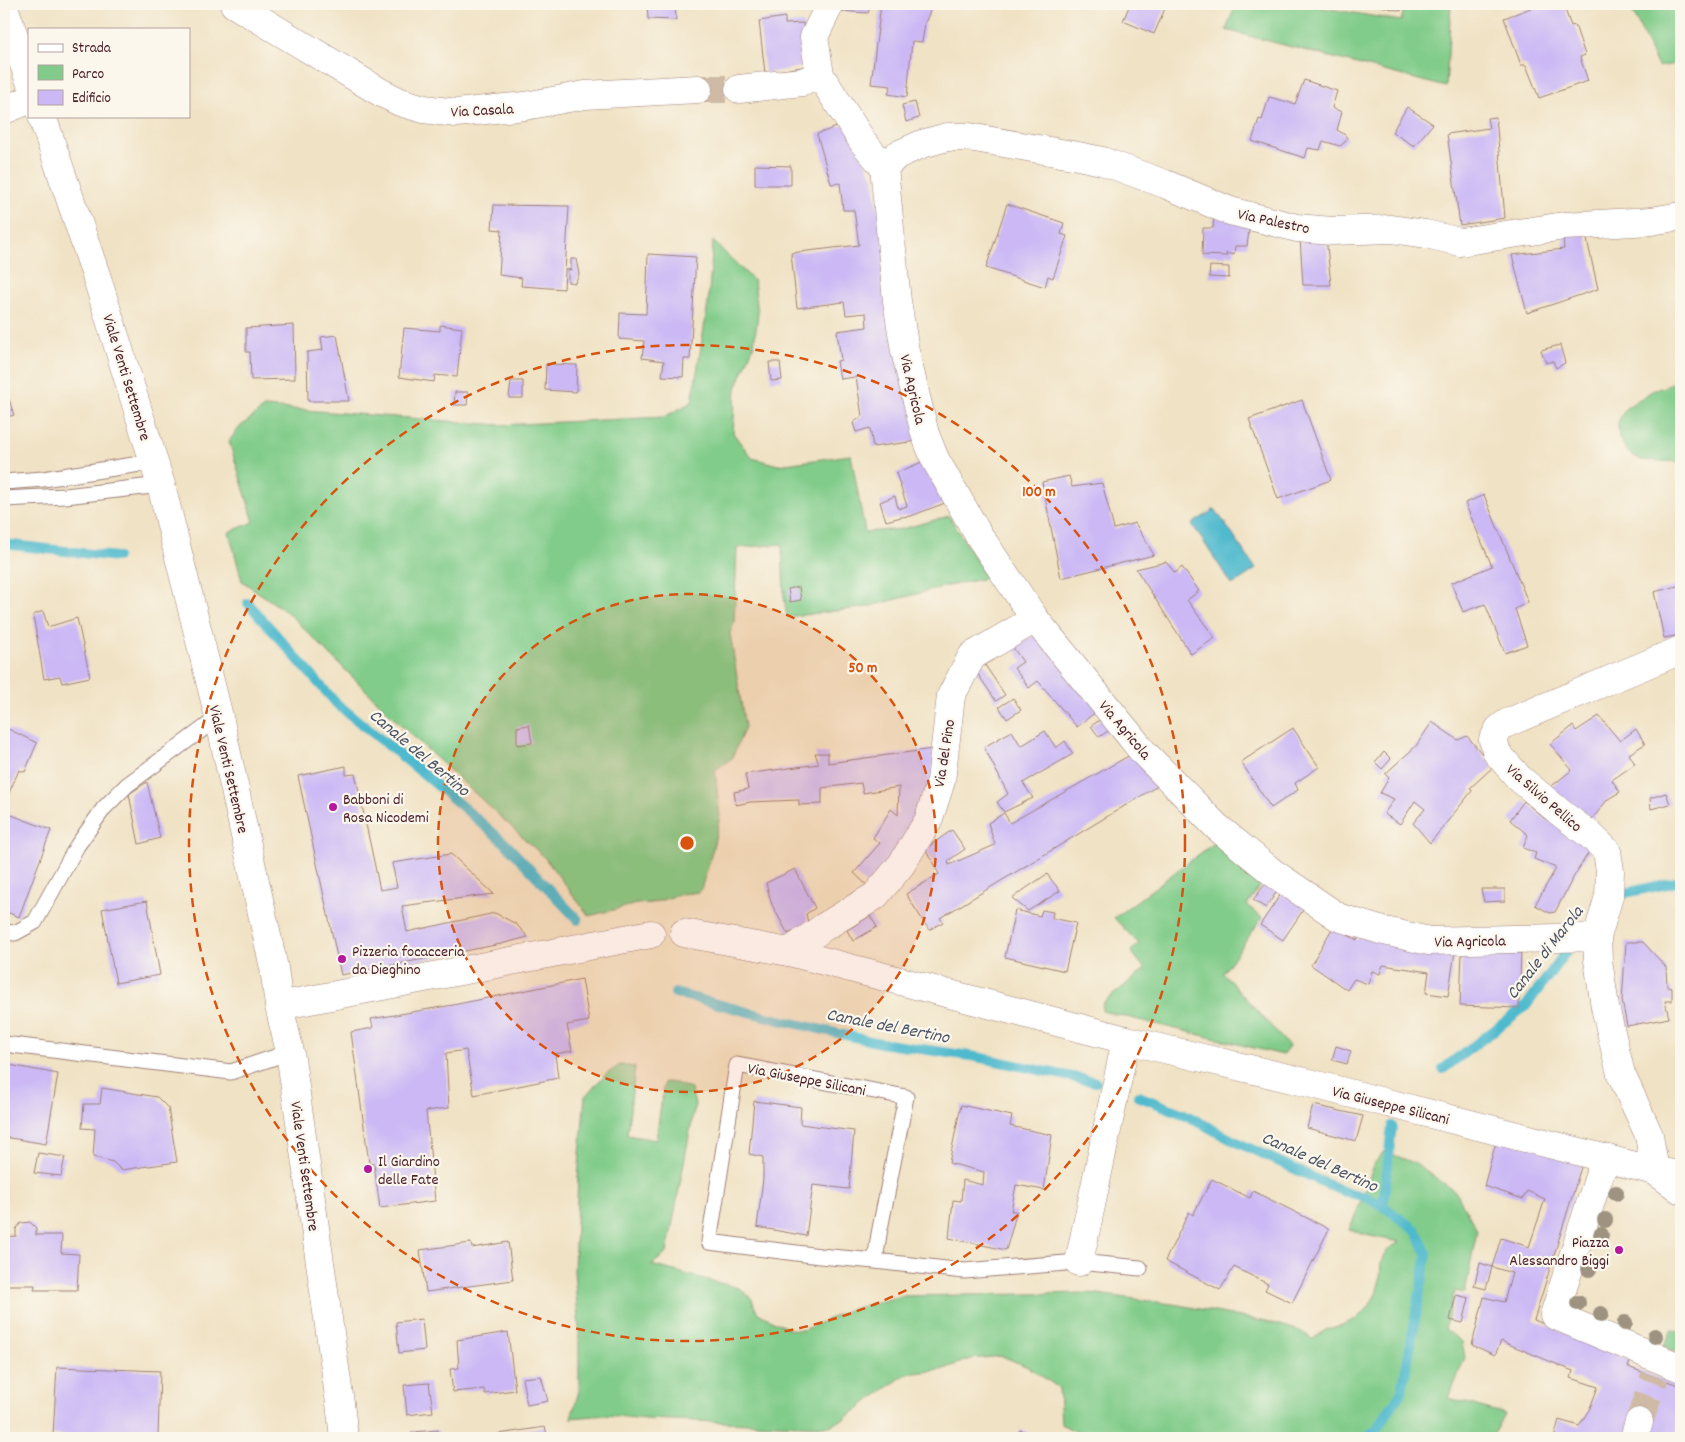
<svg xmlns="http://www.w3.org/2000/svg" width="1685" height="1442" font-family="Dekko,sans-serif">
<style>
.green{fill:#81cc8a;stroke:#66765a}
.water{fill:#50bacd;stroke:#4d6c7c}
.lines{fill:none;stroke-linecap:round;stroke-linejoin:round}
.stream{stroke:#50bacd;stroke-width:10}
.building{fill:#cbb8f5}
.street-tunnel{stroke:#cfbba5;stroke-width:28;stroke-dasharray:28 14;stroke-linecap:butt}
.lane-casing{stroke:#9d8078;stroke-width:17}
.street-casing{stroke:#9d8078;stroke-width:29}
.secondary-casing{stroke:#9d8078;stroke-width:29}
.lane{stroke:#fff;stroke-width:15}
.street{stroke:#fff;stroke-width:28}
.secondary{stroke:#fff;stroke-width:28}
.tree{fill:#9e9380}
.ring{fill:none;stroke:#d8530f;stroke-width:2.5;stroke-dasharray:9 6}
.poi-dot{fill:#b5179e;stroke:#fbf7ec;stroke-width:2}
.labels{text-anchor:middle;stroke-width:4.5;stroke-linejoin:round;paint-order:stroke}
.street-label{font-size:16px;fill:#4a1f2b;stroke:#fbf7ec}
.poi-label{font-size:16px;fill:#4a1f2b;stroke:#fbf7ec;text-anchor:start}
.water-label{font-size:18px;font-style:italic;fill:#4c5564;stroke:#fbf7ec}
.centre{fill:#d8530f;stroke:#fbf7ec;stroke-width:2.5}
.ring-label{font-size:15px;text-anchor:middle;font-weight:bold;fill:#d8530f;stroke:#fbf7ec;stroke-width:4.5;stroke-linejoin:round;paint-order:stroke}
</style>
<rect width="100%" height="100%" fill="#fbf7ec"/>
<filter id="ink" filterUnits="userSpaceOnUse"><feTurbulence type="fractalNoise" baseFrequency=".02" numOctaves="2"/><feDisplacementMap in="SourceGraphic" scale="10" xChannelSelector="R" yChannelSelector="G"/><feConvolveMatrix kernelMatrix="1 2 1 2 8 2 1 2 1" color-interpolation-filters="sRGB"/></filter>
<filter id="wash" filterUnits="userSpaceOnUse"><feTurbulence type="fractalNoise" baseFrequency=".0096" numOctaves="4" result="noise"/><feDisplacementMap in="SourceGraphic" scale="20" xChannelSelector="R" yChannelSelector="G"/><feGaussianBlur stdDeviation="1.12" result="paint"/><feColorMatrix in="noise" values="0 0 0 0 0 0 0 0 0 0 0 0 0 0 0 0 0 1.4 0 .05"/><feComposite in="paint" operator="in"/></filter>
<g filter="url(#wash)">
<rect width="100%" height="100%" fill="#f0e2c4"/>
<path class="green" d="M1236,4H1301L1401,21L1405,4H1451L1446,87L1226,30Z
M1632,4H1681V63L1658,67L1630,6Z
M713,241L754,281L758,313L754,345L736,388L733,433L752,458L778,465L851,455L865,532L902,529L949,516L987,578L947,586L867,607L787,617L784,597L782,544L737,548L734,623L730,633L745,727L732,758L715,770L720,817L709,864L700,892L682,894L652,903L637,904L589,916L544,857L402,726L287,612L242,581L229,532L254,522L229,441L240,427L265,407L500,425L664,417L692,402L708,304Z
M1681,378V462L1641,460L1628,452L1619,438L1618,422L1626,408L1652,391L1667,386Z
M1214,843L1262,883L1247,905L1262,918L1223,973L1289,1046L1283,1055L1102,1011L1103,1003L1145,969L1131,951L1139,944L1114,918Z
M620,1065L635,1067L627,1135L656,1140L664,1082L676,1083L691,1089L695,1104L667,1253L651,1265L739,1288L751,1298L758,1313L789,1329L804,1330L848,1310L902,1296L1090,1293L1179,1305L1277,1324L1300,1331L1313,1339L1327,1329L1342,1325L1356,1319L1368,1308L1376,1294L1380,1279L1381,1263L1388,1249L1400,1242L1370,1236L1349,1230L1364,1194L1374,1164L1384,1151L1414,1163L1455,1191L1477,1230L1465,1293L1455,1291L1445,1329L1462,1342L1465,1357L1449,1398L1505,1414L1491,1438H1088L1061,1424L1059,1388L1030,1368L1002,1356L971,1359L941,1370L906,1374L844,1419L829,1426L646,1419L606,1415L571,1418L579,1391V1329L574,1271L578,1178L585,1096L606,1074Z
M1672,1329L1680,1332L1681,1329V1353L1664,1347Z"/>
<path class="water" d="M1215,509L1256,569L1232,585L1192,524Z"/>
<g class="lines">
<path class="stream" d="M4,544L117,557
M248,603L337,704L425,775L505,843L578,920
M1611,896L1681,881
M675,993L771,1018L880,1043L977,1057L1096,1082
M1443,1069L1526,1006L1574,941
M1138,1096L1186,1115L1230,1139L1342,1191L1366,1197L1383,1206L1416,1230L1427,1254L1402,1391L1377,1429L1365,1438
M1383,1206L1392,1126"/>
</g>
<g id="blocks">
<path class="building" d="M647,4H675L676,20L648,19Z
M844,4H871L868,13L840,11Z
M881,4H933L925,23L922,42L912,41L907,97L888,94L891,86L871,84Z
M1130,4H1167L1154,34L1123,21Z
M1373,4H1403L1401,11Z
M1542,4H1563L1571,26L1575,25L1585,55L1580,57L1588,81L1539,98L1526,65H1521L1504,18Z
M785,17V24L803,23L808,66L765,73L759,21Z
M1304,80L1337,91L1332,108L1342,112L1337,130L1344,134L1347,138L1345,142L1340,146L1323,141L1320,150L1308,148L1305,158L1252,141L1259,119L1262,120L1269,97L1295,104Z
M915,102L919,118L906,122L902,105Z
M1407,107L1433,124L1414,146L1392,132Z
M1496,117L1505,218L1460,225L1447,134L1489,128L1487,118Z
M845,124L873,177L917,441L873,447L870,428L856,432L853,423L862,416L856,377L840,379L837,361L841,360L837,331L867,327L866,313L846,315L844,302L797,308L791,253L859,245L854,210H843L840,183L831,184L817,134Z
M755,165L791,166V185H755Z
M1007,204L1064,223L1061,234L1067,236L1053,278L1048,276L1045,287L986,268Z
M494,205L569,206L564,289L521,286L522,278L499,275L502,230L492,229Z
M1214,217L1250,223L1247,246H1235L1234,255L1226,253L1227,256L1202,255L1203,228H1213Z
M1563,235H1586L1598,289L1527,313L1512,255L1564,249Z
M1326,237L1331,285H1303L1300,238Z
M648,254L696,257L690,359H684L683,377L662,376L664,361L642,358L644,341L619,339L620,313L646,314Z
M571,259H576L579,274L575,283L568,282V269L571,270Z
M1210,266L1229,267V278L1209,277Z
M294,325L295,379L251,380L250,352H246V328Z
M440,325L462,328L457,377L435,375L434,382L399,377L404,328L440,331Z
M337,335L349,401H308L307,352L323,350L321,337Z
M1560,345L1565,363L1556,368L1553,361L1546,363L1541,350Z
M769,362H780L782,380L771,381Z
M546,364L577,365L576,392L545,390Z
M511,381H523V398H509Z
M4,383L14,415L4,418Z
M455,392H468L467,405H454Z
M1302,400L1331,480L1278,499L1249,419Z
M922,462L945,503L911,516L901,517L886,521L880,502L895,496L898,509L907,506L896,473Z
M1069,476L1072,487L1102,483L1114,529L1135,523L1154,555L1061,578L1042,482Z
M1484,495L1528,602L1515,609L1527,645L1505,653L1485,604L1463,612L1451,583L1492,566L1465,503Z
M1166,562L1175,573L1182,567L1199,591L1187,600L1215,638L1191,654L1136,569Z
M1681,585V635L1664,638L1654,592Z
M799,587L801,600L790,602L788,589Z
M43,611L48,627L77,618L90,677L62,683L60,676L44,679L33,615Z
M1037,634L1098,710L1077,727L1038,681L1029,688L1014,668L1023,662L1012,646Z
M983,662L1005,695L996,701L975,670Z
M1013,698L1021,710L1007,719L999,707Z
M1107,715L1114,727L1099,737L1091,726Z
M1599,716L1620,741L1636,729L1645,744L1629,754L1635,764L1612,780L1620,792L1608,799L1592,819L1549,788L1572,770L1550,744L1573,726L1576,731Z
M1432,722L1458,740L1467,736L1493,767L1470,788L1472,791L1430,843L1413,823L1425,809L1415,801L1400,824L1384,814L1394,799L1380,793L1389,778L1385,774L1416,746Z
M529,725L532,743L517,745V727Z
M4,727L37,743L25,772L19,770L8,795L4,793Z
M1293,728L1319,767L1295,783L1298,790L1271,808L1241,762Z
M1012,731L1021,746L1045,731L1056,748L1065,741L1073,754L1023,783L1033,798L1004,812L997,802L1008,794L984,747Z
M933,749V790L871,889L854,873L880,843L873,838L891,809L898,815L899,787L863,793L861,783L822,788V804L799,805V800L750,802L736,805L734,792L748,789L745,774L819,764L815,753H828V763Z
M1384,752L1391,759L1382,769L1375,762Z
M1132,754L1159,785L940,918L943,922L929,930L906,894L939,874L925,849L952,830L965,849L948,861L949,865L995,845L988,823L1004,813L1010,823Z
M346,766V775L355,774L357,782L380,890L397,887L392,863L451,854L494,894L402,906L407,932L495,913L516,924L528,937L501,944L341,975L298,776Z
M147,782L160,838L139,844L129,794Z
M1666,793L1670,804L1651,809L1650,798Z
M1524,801L1544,818L1592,847L1573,878L1555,912L1550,913L1535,905L1556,868L1534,859L1536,853L1523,848L1528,835L1510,820Z
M9,814L51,830L19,917L4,911V829Z
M795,869L815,908L806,914L808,923L788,934L772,905L766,883Z
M1047,874L1060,891L1028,911L1012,898Z
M1266,883L1277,891L1266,908L1253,900Z
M1481,889H1505V901L1484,902Z
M1282,892L1305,907L1283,940L1260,925Z
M147,901L160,975L116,983L102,909Z
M1015,910L1040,916L1042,910L1053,912L1052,918L1076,923L1065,971L1005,957Z
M870,916L877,927L853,941L847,930Z
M1333,927L1357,940L1359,936L1455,952L1448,996L1426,993L1429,972L1383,965L1380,974L1372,971L1368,984L1354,979L1347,990L1311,965Z
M1626,942H1643L1666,967L1667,987L1672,988V1001H1665L1669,1018L1627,1026L1622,1001Z
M1462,952L1521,953L1519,1008L1460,1006Z
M582,979L589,1021L567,1025L572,1051L555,1054L558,1078L474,1095L466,1050L446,1053L449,1108L426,1111L435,1201L380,1208L374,1164L369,1163L351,1032L373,1028L371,1019L453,1005Z
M1336,1046L1351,1051L1347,1064L1332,1060Z
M4,1064L58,1074L46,1144L4,1137Z
M102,1088L157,1097L168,1108L177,1162L121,1170L113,1162L93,1157L95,1129L82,1128L84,1104H100Z
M754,1101L801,1107L800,1124L854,1131L849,1189L813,1185L806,1236L757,1227L763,1179V1157L749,1154Z
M961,1105L1012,1116L1010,1126L1052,1135L1044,1190L1016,1185L1011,1211H1017L1006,1250L949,1238L953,1200L961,1201L963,1180L983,1185L984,1172L949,1163Z
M1313,1105L1363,1116L1356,1141L1307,1128Z
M1497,1138L1583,1161L1534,1320L1631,1360L1628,1367L1681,1386V1423L1675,1438H1554L1559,1420L1579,1426L1590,1408L1598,1387L1571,1378L1573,1371L1501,1341L1495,1355L1472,1345L1484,1297L1504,1302L1512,1273L1492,1267L1501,1238L1529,1247L1545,1199L1527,1191L1523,1199L1484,1186Z
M38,1153L65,1157L61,1176L34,1173Z
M1212,1179L1250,1198L1253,1191L1329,1229L1292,1303L1265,1290L1268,1284L1234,1267L1220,1290L1165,1261L1189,1212L1193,1215Z
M30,1222L36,1228V1235H62L61,1253L79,1254L77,1290H34L35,1285H4V1237L16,1236V1229L21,1223Z
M508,1242L513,1280L426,1292L420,1250L471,1243L472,1248Z
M1480,1263L1492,1267L1486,1289L1474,1286Z
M1456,1295L1469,1298L1463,1323L1450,1320Z
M422,1319L425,1350L399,1353L396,1322Z
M508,1332L515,1390L485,1394L484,1389L453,1392L450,1369L459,1368L457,1340Z
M57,1367L160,1371L158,1438L53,1435Z
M541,1376L548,1401L527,1405L522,1378Z
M429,1383L433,1412L407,1415L404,1385Z
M545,1427L548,1438H490L492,1435Z
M438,1430L439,1438H413L412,1432Z
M1020,1430L1024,1431L1042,1438H1017Z"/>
</g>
</g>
<g filter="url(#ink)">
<use href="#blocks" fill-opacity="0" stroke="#9d8078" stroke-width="1"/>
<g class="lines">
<path class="street-tunnel" d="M698,89H739
M1639,1422L1655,1376"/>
<g class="lane-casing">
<path id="lane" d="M4,482L43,479L153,462
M4,499L65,496L161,485
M4,932L15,933L35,922L77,846L104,808L127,785L219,717
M4,1044L231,1072L290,1052
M875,1261L820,1256L709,1242L737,1065L906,1097L879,1234L875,1261L964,1271L1079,1262L1140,1268"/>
</g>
<g class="street-casing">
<path id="street" d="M234,4L380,92L400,102L424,109L456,113L525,106L585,95L698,89
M830,4L814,37L820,75L863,142L884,167L897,301L905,351L925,434L935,459L978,534L1035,619L1128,733L1144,753L1217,827L1272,872L1338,917L1380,930L1429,941L1597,937
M739,89L802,82L820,75
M4,110L29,100
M884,167L897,155L922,144L947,137H969L1078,156L1102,161L1165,184L1230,211L1297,228L1332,231L1391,229L1426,234L1460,242L1564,226L1651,221L1681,216
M1681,650L1507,723L1499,729L1493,740L1497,753L1519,778L1562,814L1590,835L1607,851L1610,871L1609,896L1597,937L1598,960L1605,1007L1621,1074L1649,1135L1655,1171L1681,1190
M789,952L824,927L875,896L901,865L928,821L941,781L951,696L972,656L1035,619
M1605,1158L1554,1315L1681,1368
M1079,1262L1126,1040
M1634,1438L1639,1422"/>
</g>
<g class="secondary-casing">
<path id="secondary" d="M4,7L29,79
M42,116L96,275L161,485L219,717L274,968L279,1006L290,1052L340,1403L344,1438
M684,933L789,952L1126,1040L1309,1083L1655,1171L1681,1175
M279,1006L651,934"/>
</g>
<use href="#lane" class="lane"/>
<use href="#street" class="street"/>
<use href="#secondary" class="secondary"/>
</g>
<g class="tree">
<circle cx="1616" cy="1193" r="8"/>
<circle cx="1605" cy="1220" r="8"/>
<circle cx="1601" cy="1235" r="8"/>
<circle cx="1589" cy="1269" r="8"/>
<circle cx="1578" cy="1303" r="8"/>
<circle cx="1601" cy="1314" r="8"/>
<circle cx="1625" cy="1323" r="8"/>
<circle cx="1655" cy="1336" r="8"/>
</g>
</g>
<circle cx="687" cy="843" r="249" fill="#d8530f" fill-opacity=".12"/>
<g class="ring">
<circle cx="687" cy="843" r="249"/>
<circle cx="687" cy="843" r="498"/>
</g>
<g class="poi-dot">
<circle cx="333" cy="807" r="5"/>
<circle cx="342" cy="959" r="5"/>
<circle cx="368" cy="1169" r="5"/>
<circle cx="1619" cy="1250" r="5"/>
</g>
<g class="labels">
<g class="street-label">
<text transform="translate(482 109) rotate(-3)" y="6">Via Casala</text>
<text transform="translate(1274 220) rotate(12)" y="6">Via Palestro</text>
<text transform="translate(128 377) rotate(73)" y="6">Viale Venti Settembre</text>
<text transform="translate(914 389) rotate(77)" y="6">Via Agricola</text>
<text transform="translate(1126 729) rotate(50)" y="6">Via Agricola</text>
<text transform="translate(943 753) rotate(-81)" y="6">Via del Pino</text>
<text transform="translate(230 769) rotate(77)" y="6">Viale Venti Settembre</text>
<text transform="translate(1545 797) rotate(41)" y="6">Via Silvio Pellico</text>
<text transform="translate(1470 940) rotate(-1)" y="6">Via Agricola</text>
<text transform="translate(807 1078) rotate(11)" y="6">Via Giuseppe Silicani</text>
<text transform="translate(1391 1104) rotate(14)" y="6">Via Giuseppe Silicani</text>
<text transform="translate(306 1166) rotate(82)" y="6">Viale Venti Settembre</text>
</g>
<g class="poi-label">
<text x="343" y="804">Babboni di<tspan x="343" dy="18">Rosa Nicodemi</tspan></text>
<text x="352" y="956">Pizzeria focacceria<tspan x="352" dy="18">da Dieghino</tspan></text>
<text x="378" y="1166">Il Giardino<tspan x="378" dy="18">delle Fate</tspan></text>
<text x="1609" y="1247" text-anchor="end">Piazza<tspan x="1609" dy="18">Alessandro Biggi</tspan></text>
</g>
<g class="water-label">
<text transform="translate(420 752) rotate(40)" y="6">Canale del Bertino</text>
<text transform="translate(1544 952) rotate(-52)" y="6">Canale di Marola</text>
<text transform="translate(888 1025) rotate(11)" y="6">Canale del Bertino</text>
<text transform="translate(1320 1161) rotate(24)" y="6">Canale del Bertino</text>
</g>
</g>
<circle cx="687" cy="843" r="8" class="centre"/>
<g class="ring-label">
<text x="1039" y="496">100 m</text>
<text x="863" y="672">50 m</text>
</g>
<rect width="1685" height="1442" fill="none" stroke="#fbf7ec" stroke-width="20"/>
<rect x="28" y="28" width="162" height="90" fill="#fbf7ec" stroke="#b4a19f"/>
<rect x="38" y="44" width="25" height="8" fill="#ffffff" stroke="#b4a19f"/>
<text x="72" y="52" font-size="15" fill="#4a1f2b">Strada</text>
<rect x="38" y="65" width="25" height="15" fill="#81cc8a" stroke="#b4a19f"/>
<text x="72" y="78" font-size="15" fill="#4a1f2b">Parco</text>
<rect x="38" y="90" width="25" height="15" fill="#cbb8f5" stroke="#b4a19f"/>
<text x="72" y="102" font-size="15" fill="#4a1f2b">Edificio</text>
</svg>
